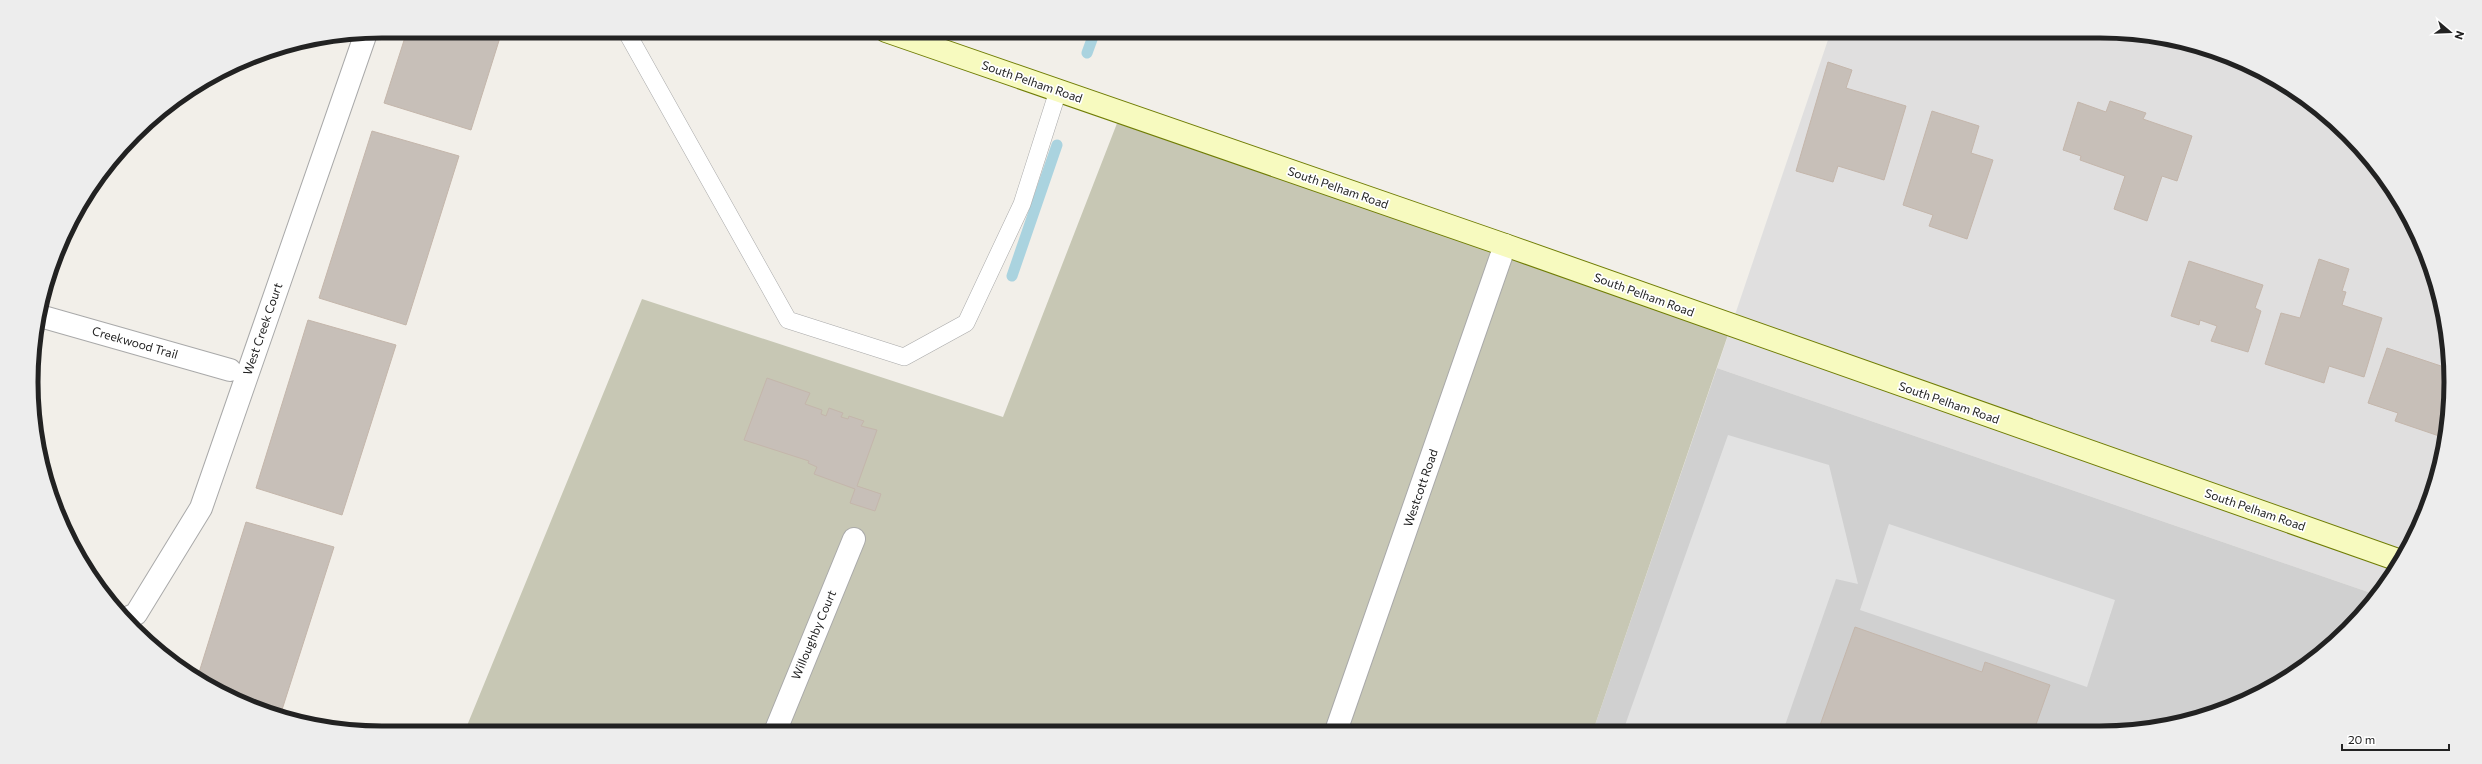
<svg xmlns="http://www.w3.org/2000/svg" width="2482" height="764" font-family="Commissioner,sans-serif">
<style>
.residential{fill:#e0dfdf}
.religious{fill:#d0d0d0}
.construction{fill:#c7c7b4}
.parking{fill:#e2e2e2}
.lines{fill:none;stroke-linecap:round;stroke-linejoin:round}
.stream{stroke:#aad3df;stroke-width:11}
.building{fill:#c7bfb8;stroke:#c4b6ab}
.lane-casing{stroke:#a9a9a9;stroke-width:18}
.street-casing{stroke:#a9a9a9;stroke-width:24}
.secondary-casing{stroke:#707d05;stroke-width:24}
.lane{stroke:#fff;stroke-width:17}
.street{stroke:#fff;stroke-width:22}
.secondary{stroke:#f7fabf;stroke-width:22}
.labels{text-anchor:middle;stroke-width:3.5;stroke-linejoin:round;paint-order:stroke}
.street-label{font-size:12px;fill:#222;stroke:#fff}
.rim{fill:none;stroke:#222;stroke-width:5}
</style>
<rect width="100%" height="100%" fill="#f2efe9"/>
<path class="residential" d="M1831,31H2100L2169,38L2235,58L2295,90L2348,134L2392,187L2424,248L2444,314L2451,382L2444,451L2404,557L2374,594L1717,368Z"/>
<path class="religious" d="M1717,368L2374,594L2332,646L2235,706L2146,730L1593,731Z"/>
<path class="construction" d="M1121,113L1732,323L1593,731L464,733L642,299L1003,417Z"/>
<path class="parking" d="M1728,435L1829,465L1858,584L1836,579L1783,731H1623Z
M1889,524L2115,600L2087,687L1860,610Z"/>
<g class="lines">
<path class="stream" d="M1087,53L1095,31
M1012,276L1057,145"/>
</g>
<path class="building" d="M407,31H502L471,130L384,103Z
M1828,62L1852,70L1846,88L1906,106L1884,180L1838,166L1833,182L1796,171Z
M2110,101L2146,113L2143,119L2192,136L2177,181L2162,176L2147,221L2114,209L2125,176L2080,160L2081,156L2063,150L2078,102L2106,112Z
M1932,111L1979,126L1971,153L1993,160L1967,239L1929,226L1933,215L1903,205Z
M372,131L459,156L406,325L319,298Z
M2319,259L2349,269L2342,291L2346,292L2342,305L2382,318L2364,377L2329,366L2324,383L2265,364L2281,313L2300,318Z
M2189,261L2263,285L2255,308L2261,311L2248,352L2211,341L2217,326L2200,320L2199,325L2171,316Z
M308,320L396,345L342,515L256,488Z
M2387,348L2450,369L2451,382L2445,438L2395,421L2398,413L2368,403Z
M767,378L810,393L805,404L822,410L821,414L826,416L829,408L843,413L841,417L848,419L849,416L864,421L861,426L877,430L857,486L881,494L875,511L850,503L855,489L814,474L817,467L808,463L809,461L744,440Z
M246,522L334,547L280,716L246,705L197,679Z
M1855,627L1982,672L1985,662L2050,685L2034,730L1818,731Z"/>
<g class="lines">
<g class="lane-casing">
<path id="lane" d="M626,31L788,320L904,357L966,323L1022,204L1058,91"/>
</g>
<g class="street-casing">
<path id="street" d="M40,316L230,370
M127,618L136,614L201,508L366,33
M1336,731L1505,245
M775,732L854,539"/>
</g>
<g class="secondary-casing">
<path id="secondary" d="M886,31L1505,245L2401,561"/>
</g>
<use href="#lane" class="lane"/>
<use href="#street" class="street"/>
<use href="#secondary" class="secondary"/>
</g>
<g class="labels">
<g class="street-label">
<text transform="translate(1032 82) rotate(19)" y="4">South Pelham Road</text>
<text transform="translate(1338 188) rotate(19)" y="4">South Pelham Road</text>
<text transform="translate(1644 295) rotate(20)" y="4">South Pelham Road</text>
<text transform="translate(263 329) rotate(-71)" y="4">West Creek Court</text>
<text transform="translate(135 343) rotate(16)" y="4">Creekwood Trail</text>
<text transform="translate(1949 403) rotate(19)" y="4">South Pelham Road</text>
<text transform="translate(1421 488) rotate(-71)" y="4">Westcott Road</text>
<text transform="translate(2255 510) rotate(19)" y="4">South Pelham Road</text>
<text transform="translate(814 635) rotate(-67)" y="4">Willoughby Court</text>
</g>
</g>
<path d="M0 0H2482V764H0ZM382 38H2100A344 344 0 0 1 2444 382V382A344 344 0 0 1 2100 726H382A344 344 0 0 1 38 382V382A344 344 0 0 1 382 38Z" fill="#ededed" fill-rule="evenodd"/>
<path class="rim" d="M382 38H2100A344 344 0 0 1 2444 382V382A344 344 0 0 1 2100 726H382A344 344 0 0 1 38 382V382A344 344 0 0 1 382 38Z"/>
<g transform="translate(2450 32) rotate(109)" stroke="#ffffff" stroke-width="3" paint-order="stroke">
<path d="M0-3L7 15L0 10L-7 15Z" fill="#222222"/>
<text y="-6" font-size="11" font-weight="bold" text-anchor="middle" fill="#222222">N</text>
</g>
<path d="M2342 744v6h107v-6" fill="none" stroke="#222222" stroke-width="2"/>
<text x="2348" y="744" font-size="12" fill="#222222" stroke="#ffffff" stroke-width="3" paint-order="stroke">20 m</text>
</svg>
